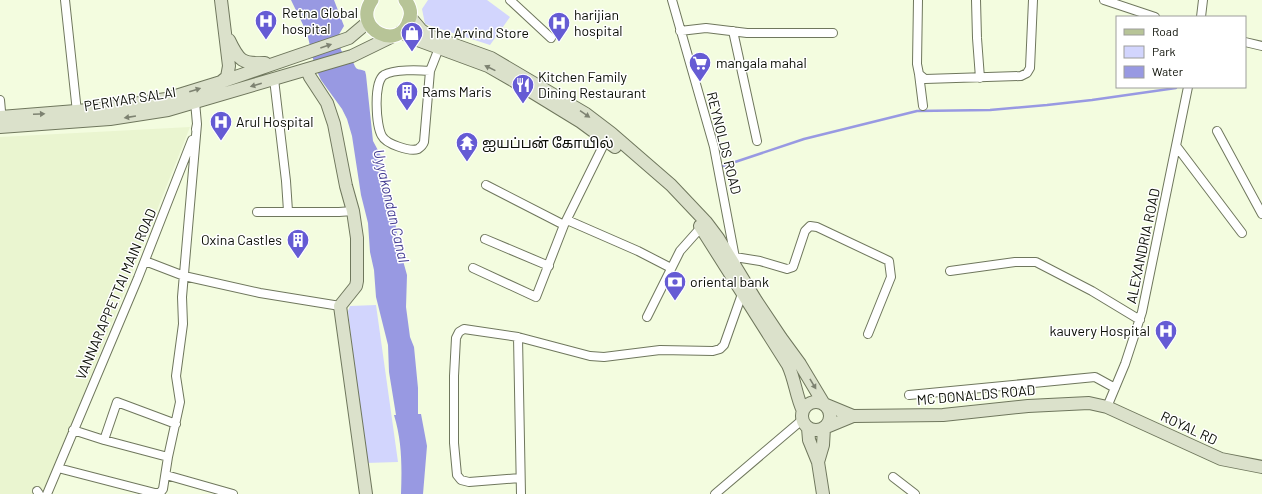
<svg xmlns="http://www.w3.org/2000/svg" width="1262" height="494" font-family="Barlow,'Noto Sans Tamil',sans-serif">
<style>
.built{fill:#eaf5d0}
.green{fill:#d2d5fd}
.water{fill:#9899e2}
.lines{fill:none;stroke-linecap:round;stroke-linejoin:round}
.stream{stroke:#9899e2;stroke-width:2.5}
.street-casing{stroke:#6f775d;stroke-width:10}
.secondary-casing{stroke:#6f775d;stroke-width:14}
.primary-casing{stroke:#fff;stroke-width:15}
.street{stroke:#fff;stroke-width:8}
.secondary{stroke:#dbe1cb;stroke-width:12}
.primary{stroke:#b7c497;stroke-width:13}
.oneway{fill:#7d8271}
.labels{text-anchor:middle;stroke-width:3;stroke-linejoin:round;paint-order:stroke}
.poi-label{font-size:14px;fill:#0a0d04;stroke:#fff;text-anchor:start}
.street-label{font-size:14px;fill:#0a0d04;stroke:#fff}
.water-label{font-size:15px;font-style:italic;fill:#453e93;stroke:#fff}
</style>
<rect width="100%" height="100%" fill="#f3fcdf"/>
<path class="built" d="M190,127L44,494H0V137Z"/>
<path class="green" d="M428,0H487L510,17L490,45L425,24L422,9Z
M376,305L398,462L366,463L348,311L350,306Z"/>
<path class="water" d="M291,0H334L344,26L338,36L341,50L347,59L353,62C357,71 356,68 365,71L366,75L373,141L381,156L384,181L393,210L400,250L407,275L406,307L410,337L414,347L418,388V414H421L427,446L423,494H401C402,467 402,441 394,415H396L389,372L388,345L376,297L374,270L370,252L368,223L361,195L352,136L347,119L342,109L321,80L315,67L307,33Z"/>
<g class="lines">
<path class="stream" d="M720,167L804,139L917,111L990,110L1047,105L1092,100L1176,88"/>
<g class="street-casing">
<path id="street" d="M65,0L77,112
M510,0L551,38
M672,0L714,147L736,263
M918,0L917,64L919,74L925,79L1021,76L1027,73L1030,68L1033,0
M976,0L977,38L980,78
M1104,0L1155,17
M1201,17L1203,0
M680,31L706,28L747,33H833
M733,31L757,141
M1245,42L1262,46
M430,71L424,142C423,145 421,147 418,149C410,152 386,144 382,136C376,126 373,82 384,75C394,69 419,70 430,71L439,48
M919,74L923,106
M274,79L286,181L288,211
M0,100L2,122
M195,102L197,124L196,129
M1217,131L1262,214
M1177,147L1242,233
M486,185L564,225
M257,212H339L353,211
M567,220L638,251L671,268
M485,239L549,266
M735,257L760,261L787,269L793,267L805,231L810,226L817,227L889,261L891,277L868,334
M145,261L184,276L260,293L340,306
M473,268L536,297L564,225L606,140
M950,271L1015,262H1036L1092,291L1140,320
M647,317L680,251L704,224
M518,337L464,329L459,332L456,338L454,376V443L457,475L461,480L469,482L520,478
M909,395L1095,377L1115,388
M1107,407L1125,364L1142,312L1188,87
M73,430L104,440L168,457
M104,440L117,402L176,424
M58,468L155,493H160L163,489L168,457L180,402L176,376L183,324L182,297L197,124
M166,475L233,494
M893,477L915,494
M37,491L39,494
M47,494L138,278L192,140
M521,494L518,337L590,356L604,357L660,350L713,351L720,349L724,345L742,294V290
M715,494L802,420"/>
</g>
<g class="secondary-casing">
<path id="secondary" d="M221,0L229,66L227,77L221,82
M410,17L421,30L430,36L491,58L586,114L611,133L671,185L706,222L718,238L755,299L781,338L800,364L824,404L853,416L943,415L1028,406L1089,403L1107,407L1221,459L1262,467
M401,32L415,39L488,66L514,81L581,122L615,147
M229,40C239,61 242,64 265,63
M307,70L310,77L327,103L334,124L346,186L353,211L357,238V281L356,286L340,306L366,494
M0,117L101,109L166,99L221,82L349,38L368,22
M0,127L110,119L168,110L352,56L393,36
M700,226L788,365C795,380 796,396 803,411
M802 416a14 14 0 1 1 28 0a14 14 0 1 1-28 0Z
M808,428L809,440L818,462L823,494
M818,462L823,445L824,428L853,416"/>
</g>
<g class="primary-casing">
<path id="primary" d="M372,0C351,29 400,53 409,20C412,13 410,6 405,0"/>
</g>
<use href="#street" class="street"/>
<use href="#secondary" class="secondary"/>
<use href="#primary" class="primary"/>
</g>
<defs><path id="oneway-solid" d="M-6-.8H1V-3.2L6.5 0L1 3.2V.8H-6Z"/></defs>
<g class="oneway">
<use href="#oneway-solid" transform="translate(326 46) rotate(-19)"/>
<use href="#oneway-solid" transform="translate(490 68) rotate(-154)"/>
<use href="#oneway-solid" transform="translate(256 85) rotate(164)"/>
<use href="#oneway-solid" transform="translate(195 90) rotate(-17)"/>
<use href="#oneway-solid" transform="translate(39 114) rotate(-3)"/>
<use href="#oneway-solid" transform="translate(585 114) rotate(34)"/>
<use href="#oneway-solid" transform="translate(130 117) rotate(171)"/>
<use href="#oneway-solid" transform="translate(813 384) rotate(59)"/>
</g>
<defs>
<g id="hospital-pin" transform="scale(1.15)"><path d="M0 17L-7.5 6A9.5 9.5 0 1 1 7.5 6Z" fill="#655bd4" stroke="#fff"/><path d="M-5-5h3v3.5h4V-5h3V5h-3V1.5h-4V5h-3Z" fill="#fff"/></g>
<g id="shop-pin" transform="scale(1.15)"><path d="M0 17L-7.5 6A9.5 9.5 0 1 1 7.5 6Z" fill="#655bd4" stroke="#fff"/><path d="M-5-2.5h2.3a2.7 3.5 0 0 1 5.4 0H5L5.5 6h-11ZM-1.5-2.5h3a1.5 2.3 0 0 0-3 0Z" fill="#fff"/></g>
<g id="supermarket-pin" transform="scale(1.15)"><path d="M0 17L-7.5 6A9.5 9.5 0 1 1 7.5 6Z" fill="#655bd4" stroke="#fff"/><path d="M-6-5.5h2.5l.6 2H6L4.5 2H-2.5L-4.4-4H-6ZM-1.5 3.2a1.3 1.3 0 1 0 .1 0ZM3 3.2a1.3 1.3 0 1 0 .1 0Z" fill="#fff"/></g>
<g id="restaurant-pin" transform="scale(1.15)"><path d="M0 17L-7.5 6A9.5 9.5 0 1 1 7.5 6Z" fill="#655bd4" stroke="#fff"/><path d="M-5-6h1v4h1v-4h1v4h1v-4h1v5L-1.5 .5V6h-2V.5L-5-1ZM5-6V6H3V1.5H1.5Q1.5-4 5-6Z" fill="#fff"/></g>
<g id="building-pin" transform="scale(1.15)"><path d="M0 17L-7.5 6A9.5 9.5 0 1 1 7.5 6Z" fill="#655bd4" stroke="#fff"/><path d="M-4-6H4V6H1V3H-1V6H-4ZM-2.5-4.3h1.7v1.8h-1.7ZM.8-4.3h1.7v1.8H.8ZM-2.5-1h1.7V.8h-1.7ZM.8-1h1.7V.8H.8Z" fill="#fff"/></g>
<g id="temple-pin" transform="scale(1.15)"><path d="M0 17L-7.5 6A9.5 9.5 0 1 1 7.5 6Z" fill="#655bd4" stroke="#fff"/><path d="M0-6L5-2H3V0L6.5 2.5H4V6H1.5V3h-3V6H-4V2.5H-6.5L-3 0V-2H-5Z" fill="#fff"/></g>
<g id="bank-pin" transform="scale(1.15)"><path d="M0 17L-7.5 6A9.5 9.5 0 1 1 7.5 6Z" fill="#655bd4" stroke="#fff"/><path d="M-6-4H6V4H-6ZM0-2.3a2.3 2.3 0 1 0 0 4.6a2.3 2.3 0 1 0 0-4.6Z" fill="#fff"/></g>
</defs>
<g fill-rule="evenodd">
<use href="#hospital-pin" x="266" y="21"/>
<use href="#hospital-pin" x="559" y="23"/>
<use href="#shop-pin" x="412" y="33"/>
<use href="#supermarket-pin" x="700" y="63"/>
<use href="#restaurant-pin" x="523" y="85"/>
<use href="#building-pin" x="407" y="92"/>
<use href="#hospital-pin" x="221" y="122"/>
<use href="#temple-pin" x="467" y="143"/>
<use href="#building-pin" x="298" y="240"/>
<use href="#bank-pin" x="675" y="282"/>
<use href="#hospital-pin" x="1166" y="331"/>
</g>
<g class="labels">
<g class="poi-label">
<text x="282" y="18">Retna Global<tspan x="282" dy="16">hospital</tspan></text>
<text x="574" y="20">harijian<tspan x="574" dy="16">hospital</tspan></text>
<text x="428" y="38">The Arvind Store</text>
<text x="716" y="68">mangala mahal</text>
<text x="538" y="82">Kitchen Family<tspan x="538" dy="16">Dining Restaurant</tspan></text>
<text x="422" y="97">Rams Maris</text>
<text x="236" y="127">Arul Hospital</text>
<text x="482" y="148">ஐயப்பன் கோயில்</text>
<text x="282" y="245" text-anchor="end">Oxina Castles</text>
<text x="690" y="287">oriental bank</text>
<text x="1150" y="336" text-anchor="end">kauvery Hospital</text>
</g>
<g class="street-label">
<text transform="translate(130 99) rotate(-9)" y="5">PERIYAR SALAI</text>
<text transform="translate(724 143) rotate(76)" y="5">REYNOLDS ROAD</text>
<text transform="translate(1143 246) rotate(-78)" y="5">ALEXANDRIA ROAD</text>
<text transform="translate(116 294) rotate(-67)" y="5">VANNARAPPETTAI MAIN ROAD</text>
<text transform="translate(976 395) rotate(-5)" y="5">MC DONALDS ROAD</text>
<text transform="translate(1189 428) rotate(25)" y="5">ROYAL RD</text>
</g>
<g class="water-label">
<text transform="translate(391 206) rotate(77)" y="5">Uyyakondan Canal</text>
</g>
</g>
<rect x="1116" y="16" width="130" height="72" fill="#ffffff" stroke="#9d9e9b"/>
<rect x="1124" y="29" width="20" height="6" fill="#b7c497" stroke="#9d9e9b"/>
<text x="1152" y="36" font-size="12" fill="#0a0d04">Road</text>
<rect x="1124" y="46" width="20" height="12" fill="#d2d5fd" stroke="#9d9e9b"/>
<text x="1152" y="56" font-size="12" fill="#0a0d04">Park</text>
<rect x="1124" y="66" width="20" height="12" fill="#9899e2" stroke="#9d9e9b"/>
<text x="1152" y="76" font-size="12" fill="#0a0d04">Water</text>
</svg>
